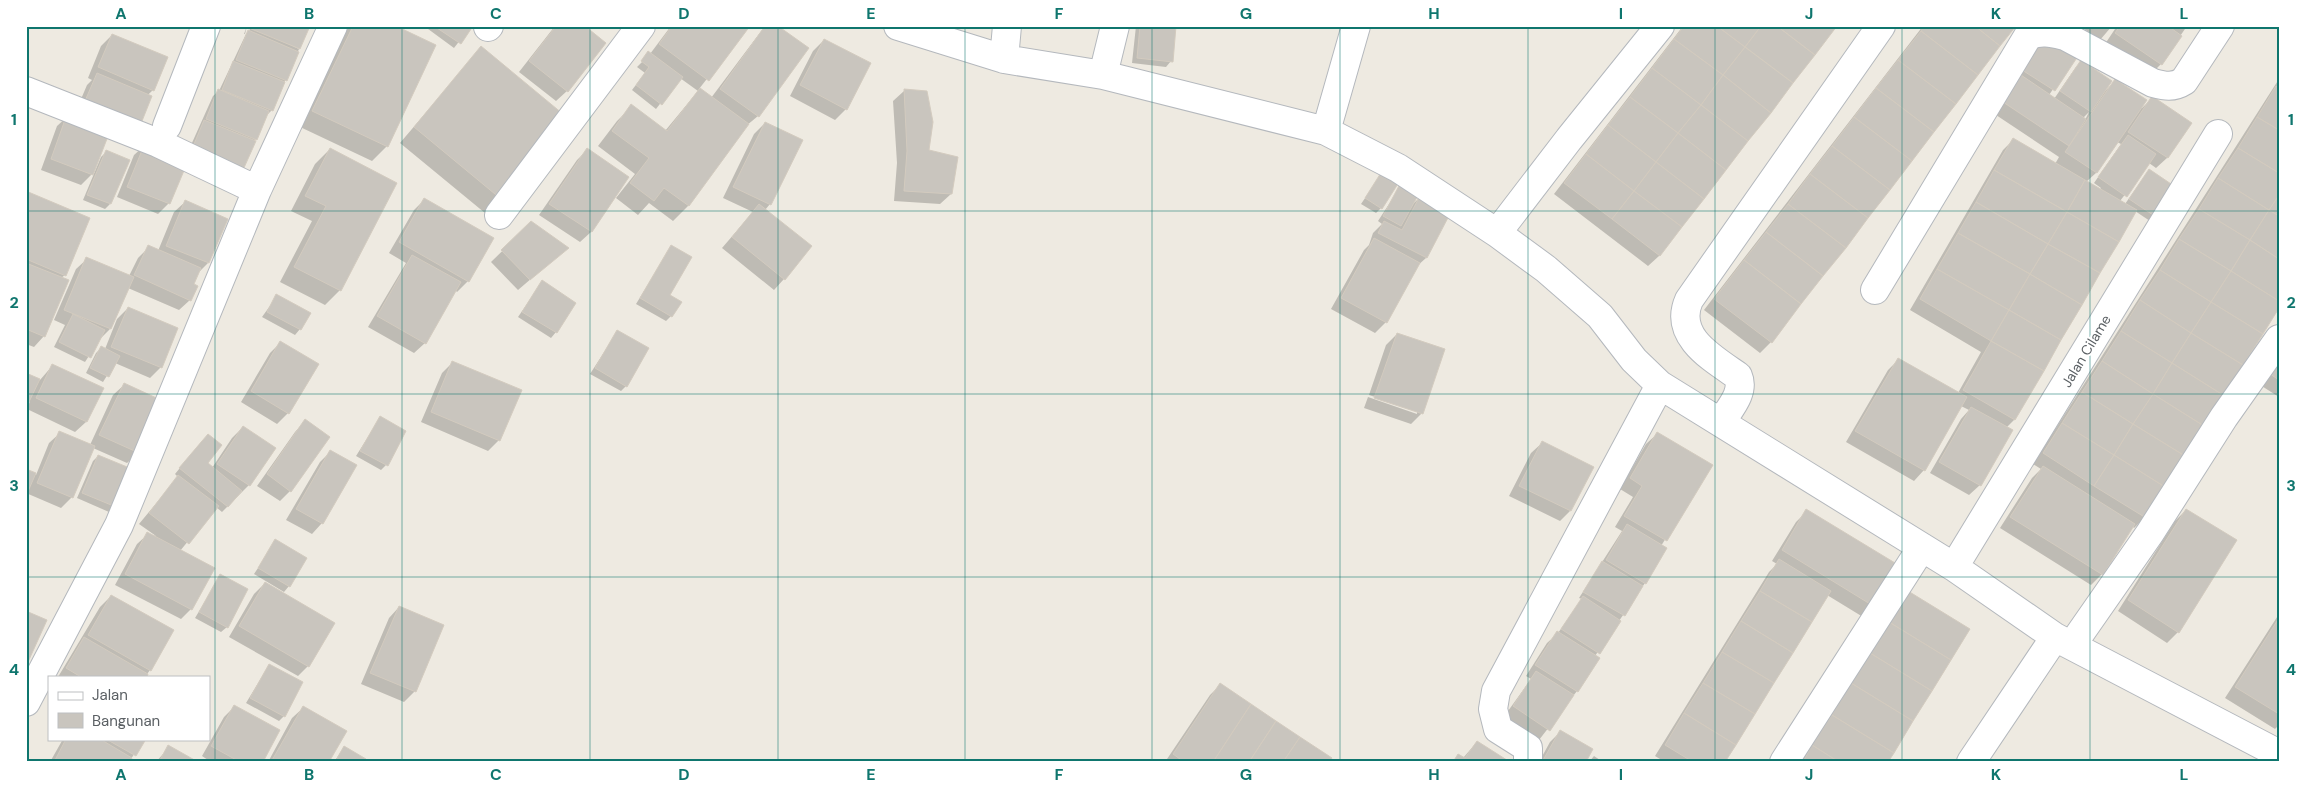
<svg xmlns="http://www.w3.org/2000/svg" width="2305" height="788" font-family="'DM Sans',sans-serif">
<style>
.shadow{fill:#0003;fill-rule:evenodd}
.building{fill:#c9c5be;stroke:#d3cbbf}
.lines{fill:none;stroke-linecap:round;stroke-linejoin:round}
.street-casing{stroke:#b4b8bd;stroke-width:30}
.street{stroke:#fff;stroke-width:28}
.grid{fill:none;stroke:#0f766e;stroke-width:1;stroke-opacity:0.55}
.labels{text-anchor:middle;stroke-width:4;stroke-linejoin:round;paint-order:stroke}
.street-label{font-size:14px;fill:#5a5f63;stroke:#fff}
.neatline{fill:none;stroke:#0f766e;stroke-width:2}
.grid-label{font-size:16px;text-anchor:middle;font-weight:bold;fill:#0f766e}
</style>
<rect width="100%" height="100%" fill="#eeeae1"/>
<path class="shadow" d="M247,26L245,34H248L251,26L299,49L272,110L267,115L254,141L187,154L213,96L219,91L246,34H244Z
M346,26H393L387,146L372,161L298,126Z
M424,26H471L454,48Z
M555,26H583L567,91L556,101L519,72Z
M671,26H748L699,89L711,98L765,26H776L807,48L758,116L746,126L688,206L673,221L649,203L638,215L616,198L635,174L598,146L617,121L632,106L665,131L698,91L680,78L656,109L632,90L645,73L637,67L650,54Z
M1136,26H1175L1171,61L1166,67L1132,63Z
M1683,26H1836L1659,256L1648,266L1554,194Z
M1923,26H2014L1771,342L1760,353L1704,310Z
M2080,26H2112L2100,40Z
M2117,26H2187L2161,64L2150,75L2105,44Z
M112,35L153,90L108,133L93,170L95,171L81,185L41,170L57,126L68,116L73,118L87,85L92,80L88,78L101,46Z
M824,40L846,109L835,120L790,96L813,51Z
M2041,42L2076,56L2049,95L2054,99L2076,67L2105,91L2115,81L2142,108L2152,98L2190,124L2167,158L2156,168L2149,163L2120,201L2125,204L2149,170L2178,190L2153,223L2135,211L2014,420L2006,428L1980,485L1969,495L1930,473L1961,419L1969,410L1961,406L1924,470L1914,481L1846,442L1888,370L1899,359L1958,393L1981,352L1910,310L2003,150L2013,140L2055,164L2059,157L1987,109L2018,75ZM2089,112L2085,120L2083,118ZM2117,142L2121,144L2094,183L2101,188L2100,190L2086,182L2096,173Z
M481,48L500,198L485,213L400,143Z
M2279,79V306L2145,517L2134,528L2132,526L2102,574L2091,585L2000,528L2032,478L2041,469L2033,464Z
M904,91L926,92L928,151L951,194L940,204L894,201L897,163L893,101Z
M765,123L801,141L770,204L765,210L784,279L774,290L722,248L753,212L723,198L754,134Z
M145,145L169,203L158,214L117,197L134,155Z
M330,149L340,290L325,305L280,282L312,221L291,211L315,164Z
M587,150L627,177L591,232L580,242L539,215L577,160Z
M107,151L110,204L105,209L83,200L101,157Z
M1384,170L1381,208L1376,213L1361,204Z
M1402,184L1412,205L1421,196L1450,211L1426,258L1416,267L1386,322L1375,333L1331,309L1364,250L1369,245L1373,233L1382,224L1378,221Z
M26,192L65,275L61,278L44,336L34,347L26,344Z
M425,199L468,281L457,292L455,290L425,343L414,353L368,327L406,263L389,253L414,210Z
M185,202L208,263L198,273L192,285L190,300L179,310L128,288L110,329L100,339L85,362L54,347L65,325L54,320L76,269L87,259L129,276L138,258L149,247L158,251L174,212Z
M531,223L567,248L518,290L491,262Z
M671,247L668,295L671,316L666,321L636,304Z
M542,282L556,332L551,338L518,317Z
M277,296L300,329L295,335L262,317Z
M128,308L161,367L150,378L115,363L103,382L86,373L96,353L101,348L105,349L117,319Z
M617,332L626,386L621,391L590,374Z
M1397,334L1422,413L1411,424L1364,408L1368,397L1417,414V411L1369,395L1386,345Z
M280,343L288,413L277,424L241,402L270,353Z
M2279,350V397L2257,383Z
M453,362L499,440L488,451L421,422L442,373Z
M53,365L102,389L86,422L75,432L27,409L30,401L26,405V374L40,380Z
M124,385L138,453L127,463L93,448L72,497L61,508L26,493V470L36,475L49,443L60,433L90,445L113,395Z
M380,418L386,465L381,470L356,456Z
M305,421L290,491L280,501L257,486L295,432Z
M243,427L249,485L222,512L216,507L180,551L191,609L181,619L115,585L137,544L148,534L156,536L139,524L178,477L175,474L202,441L206,464L212,468L232,438Z
M1657,434L1711,466L1661,546L1645,583L1595,656L1577,691L1539,740L1503,718L1531,679L1526,676L1547,643L1558,633L1582,599L1579,598L1622,531L1615,527L1633,497L1620,489L1646,444Z
M1542,443L1570,511L1560,521L1509,496L1531,453Z
M330,452L322,523L312,534L286,520L320,462Z
M98,456L115,507L109,512L77,498L93,461Z
M2186,510L2178,632L2167,643L2118,611L2175,521Z
M1807,511L1898,567L1863,617L1827,595L1724,762H1665L1655,756L1769,572L1777,564L1772,561L1796,522Z
M276,541L289,586L284,592L254,574Z
M221,575L227,627L221,632L195,618Z
M265,583L308,666L298,676L229,637L254,594Z
M111,596L150,670L145,677H58L100,607Z
M1897,603L1887,762H1799Z
M399,607L415,691L404,702L361,684L389,618Z
M2279,614V725L2275,729L2225,698Z
M269,665L284,716L279,721L246,703Z
M1220,685L1335,762H1165L1210,695Z
M235,706L261,762H211L202,756L224,717Z
M303,708L328,762H268L292,718Z
M1560,732L1585,762H1539L1550,742Z
M63,739H144L129,762H50Z
M1477,742L1507,762H1452L1459,755L1463,758Z
M169,747L195,762H156Z
M344,747L363,762H334Z
M1594,756L1603,762H1589Z"/>
<path class="building" d="M250,26H310L300,49L249,28Z
M353,26H396L436,45L388,147L312,111Z
M434,26H473L461,44Z
M556,26H585L606,43L568,92L529,61Z
M672,26H750L709,81L659,44Z
M765,26H778L809,48L759,117L720,89Z
M1140,26H1176L1173,62L1137,58Z
M1684,26H1717L1745,47L1723,75L1674,39Z
M1717,26H1761L1745,47Z
M1761,26H1777L1815,55L1793,83L1745,47Z
M1777,26H1837L1815,55Z
M1924,26H1975L2000,46L1978,75L1921,31Z
M1975,26H2016L2000,46Z
M2120,26H2168L2182,36L2162,65L2115,33Z
M248,30L299,52L287,81L236,60Z
M1921,31L1978,75L1956,104L1898,60Z
M112,34L168,57L154,91L98,67Z
M2046,35L2078,56L2055,91L2022,70Z
M824,39L871,63L847,110L800,85Z
M1674,39L1723,75L1701,105L1652,68Z
M481,46L569,119L501,199L414,127Z
M1745,47L1793,83L1771,113L1723,75Z
M648,51L683,77L662,105L636,85L649,67L641,61Z
M1898,60L1956,104L1934,132L1876,88Z
M2081,60L2112,81L2091,112L2060,91Z
M233,61L285,82L273,111L222,90Z
M1652,68L1701,105L1678,133L1630,97Z
M2015,71L2086,119L2069,146L1997,98Z
M97,73L152,96L138,131L82,108Z
M1723,75L1771,113L1748,141L1701,105Z
M2115,79L2147,100L2097,173L2065,152Z
M2276,86L2279,88V130L2257,117Z
M700,88L749,124L689,206L664,188L654,201L630,183L649,158L612,131L631,104L667,131Z
M1876,88L1934,132L1912,161L1854,117Z
M218,89L269,111L257,140L206,119Z
M904,89L927,91L933,122L929,150L958,157L952,194L904,191L907,151Z
M2152,96L2192,123L2168,158L2128,132Z
M1630,97L1678,133L1656,162L1608,125Z
M1701,105L1748,141L1726,170L1678,133Z
M67,114L110,131L93,175L51,159Z
M1854,117L1912,161L1890,190L1832,146Z
M2257,117L2279,130V173L2238,148Z
M204,120L256,141L243,170L192,149Z
M765,122L803,140L771,205L733,187Z
M1608,125L1656,162L1634,191L1586,154Z
M1678,133L1726,170L1704,199L1656,162Z
M2128,135L2156,154L2127,197L2098,177Z
M2013,138L2085,180L2067,212L1994,170Z
M145,143L188,161L170,204L127,187Z
M1832,146L1890,190L1868,218L1810,174Z
M330,148L397,183L341,291L294,267L326,206L305,196Z
M587,148L629,177L592,232L549,204Z
M2238,148L2279,173V195L2269,210L2218,178Z
M106,150L130,160L111,204L87,195Z
M1586,154L1634,191L1612,219L1564,183Z
M1656,162L1704,199L1682,227L1634,191Z
M1384,168L1401,179L1382,209L1365,198Z
M2149,169L2180,190L2159,219L2129,199Z
M1994,170L2067,212L2048,244L1976,202Z
M1810,174L1868,218L1846,248L1788,204Z
M2218,178L2269,210L2250,240L2199,209Z
M2085,180L2137,210L2119,242L2067,212Z
M1401,182L1420,192L1401,226L1383,216Z
M26,191L90,218L66,276L26,259Z
M1634,191L1682,227L1660,256L1612,219Z
M1421,194L1452,210L1427,258L1378,233L1384,221L1402,230Z
M2279,195V216L2269,210Z
M424,198L494,238L469,282L399,242Z
M185,200L228,219L209,263L166,246Z
M1976,202L2048,244L2030,274L1958,233Z
M759,204L812,246L785,280L732,237Z
M1788,204L1846,248L1823,276L1766,232Z
M2199,209L2250,240L2231,271L2179,239Z
M2269,210L2279,216V259L2250,240Z
M2067,212L2119,242L2100,273L2048,244Z
M531,221L569,248L530,280L501,250Z
M1766,232L1823,276L1801,304L1744,260Z
M1958,233L2030,274L2009,310L1937,269Z
M1374,238L1420,263L1387,323L1341,298Z
M2179,239L2231,271L2211,302L2160,270Z
M2250,240L2279,259V301L2231,271Z
M2048,244L2100,273L2082,305L2030,274Z
M148,245L201,268L194,284L198,286L191,301L134,275Z
M671,245L692,257L670,295L682,302L672,317L640,298Z
M412,255L461,282L426,344L377,316Z
M86,257L134,277L111,329L64,310Z
M1744,260L1801,304L1772,343L1714,299Z
M26,263L69,280L45,337L26,329Z
M1937,269L2009,310L1991,341L1920,299Z
M2160,270L2211,302L2191,333L2140,300Z
M2231,271L2279,301V308L2263,334L2211,302Z
M2030,274L2082,305L2061,340L2009,310Z
M542,280L576,303L557,333L522,312Z
M276,294L311,313L301,330L267,312Z
M2140,300L2191,333L2172,363L2121,331Z
M2211,302L2263,334L2243,365L2191,333Z
M128,307L178,328L162,368L111,347Z
M2009,310L2061,340L2044,371L1991,341Z
M73,314L105,330L91,358L59,342Z
M617,330L649,348L627,387L595,368Z
M2121,331L2172,363L2153,394L2102,361Z
M1397,333L1445,349L1423,414L1374,398Z
M2191,333L2243,365L2223,395L2172,363Z
M280,341L319,364L289,414L251,391Z
M1991,341L2044,371L2015,420L1963,390Z
M101,346L120,356L109,377L90,368Z
M2279,353V380L2267,372Z
M1898,358L1967,397L1925,471L1855,431Z
M452,361L522,390L500,441L431,412Z
M2102,361L2153,394L2133,424L2082,392Z
M2172,363L2223,395L2204,426L2153,394Z
M52,364L104,388L87,422L36,398Z
M26,373L40,379L28,404H26Z
M124,383L163,401L139,453L99,435Z
M2082,392L2133,424L2114,455L2062,423Z
M2153,394L2204,426L2185,456L2133,424Z
M1971,407L2013,430L1981,486L1939,462Z
M380,416L406,431L388,466L360,451Z
M305,419L330,437L291,492L267,474Z
M2062,423L2114,455L2094,486L2043,453Z
M2133,424L2185,456L2165,487L2114,455Z
M243,426L276,448L250,486L217,464Z
M59,431L95,446L73,498L37,483Z
M1657,432L1713,465L1667,541L1624,516L1642,486L1630,478Z
M208,434L222,445L208,463L242,491L228,507L179,468Z
M1542,441L1594,467L1571,511L1519,486Z
M330,450L357,465L323,524L296,509Z
M98,455L132,469L116,507L82,493Z
M2114,455L2165,487L2146,518L2094,486Z
M2043,466L2135,524L2103,575L2010,517Z
M26,469L36,473L26,496Z
M178,475L219,506L189,544L149,513Z
M1806,509L1900,566L1875,607L1782,550Z
M2186,509L2237,540L2179,633L2128,600Z
M1627,524L1667,548L1646,584L1606,560Z
M147,532L215,568L192,610L125,574Z
M275,539L307,558L290,587L258,568Z
M1779,559L1831,591L1812,622L1760,591Z
M1602,561L1643,586L1625,616L1583,592Z
M220,574L248,589L228,628L199,612Z
M265,582L335,623L309,667L239,626Z
M1760,591L1812,622L1793,653L1741,621Z
M1908,591L1970,629L1951,660L1889,622Z
M111,595L174,630L151,671L88,635Z
M1583,596L1621,621L1600,654L1561,629Z
M399,606L444,625L416,692L370,673Z
M26,611L47,620L28,662H26Z
M2279,618V714L2235,687Z
M1741,621L1793,653L1774,683L1722,652Z
M1889,622L1951,660L1932,691L1870,653Z
M1557,631L1600,658L1578,692L1535,665Z
M84,637L148,674L147,677H81L66,668Z
M1722,652L1774,683L1755,714L1703,683Z
M1870,653L1932,691L1913,721L1851,683Z
M269,664L303,682L285,717L250,698Z
M1536,671L1574,695L1550,731L1513,706Z
M1220,683L1251,704L1213,762H1184L1173,754Z
M1703,683L1755,714L1736,745L1684,713Z
M1851,683L1913,721L1894,753L1832,715Z
M1251,704L1276,721L1249,762H1213Z
M234,705L280,730L263,762H240L211,746Z
M303,706L347,731L329,762H271Z
M1684,713L1736,745L1725,762H1693L1665,745Z
M1832,715L1894,753L1888,762H1839L1812,745Z
M1276,721L1300,737L1283,762H1249Z
M1560,730L1593,749L1586,762H1542Z
M1300,737L1332,758L1329,762H1283Z
M66,739H100L132,758L130,762H54Z
M106,739H146L136,756Z
M1477,741L1510,762H1453L1458,754L1465,758Z
M168,745L198,762H159Z
M1812,745L1839,762H1803Z
M344,746L366,759L365,762H335Z"/>
<g class="lines">
<g class="street-casing">
<path id="street" d="M898,26L1004,59L1103,75L1326,131L1398,168L1497,233L1546,269L1600,316L1634,360L1660,385L1954,567L2055,637L2279,754
M488,27L489,26
M1004,59L1007,26
M1103,75L1115,26
M26,91L158,143L257,190
M167,126L206,26
M1326,131L1356,26
M499,215L641,26
M1497,233L1569,139L1660,26
M1875,290L2028,36C2041,30 2052,33 2065,36L2153,83C2165,86 2173,88 2184,81L2220,26
M1721,422C1730,408 1745,392 1738,376C1712,358 1673,336 1689,300L1881,26
M1954,567L2218,134
M2072,645L2150,533L2224,417L2279,339
M26,702L119,525L257,190L333,26
M1528,762V748L1498,729L1493,709L1496,691L1660,385
M1784,762L1922,547
M1971,762L2055,637"/>
</g>
<use href="#street" class="street"/>
</g>
<path class="grid" d="M215,26V762M402,26V762M590,26V762M778,26V762M965,26V762M1152,26V762M1340,26V762M1528,26V762M1715,26V762M1902,26V762M2090,26V762M26,211H2279M26,394H2279M26,577H2279"/>
<g class="labels">
<g class="street-label">
<text transform="translate(2086 351) rotate(-59)" y="5">Jalan Cilame</text>
</g>
</g>
<rect width="2305" height="788" fill="none" stroke="#ffffff" stroke-width="55"/>
<rect x="48" y="676" width="162" height="65" fill="#ffffff" stroke="#bdbfc1"/>
<rect x="58" y="692" width="25" height="8" fill="#ffffff" stroke="#bdbfc1"/>
<text x="92" y="700" font-size="15" fill="#5a5f63">Jalan</text>
<rect x="58" y="713" width="25" height="15" fill="#c9c5be" stroke="#bdbfc1"/>
<text x="92" y="726" font-size="15" fill="#5a5f63">Bangunan</text>
<rect x="28" y="28" width="2250" height="732" class="neatline"/>
<g class="grid-label">
<text x="121" y="19">A</text>
<text x="309" y="19">B</text>
<text x="496" y="19">C</text>
<text x="684" y="19">D</text>
<text x="871" y="19">E</text>
<text x="1059" y="19">F</text>
<text x="1246" y="19">G</text>
<text x="1434" y="19">H</text>
<text x="1621" y="19">I</text>
<text x="1809" y="19">J</text>
<text x="1996" y="19">K</text>
<text x="2184" y="19">L</text>
<text x="14" y="125">1</text>
<text x="2291" y="125">1</text>
<text x="14" y="308">2</text>
<text x="2291" y="308">2</text>
<text x="14" y="491">3</text>
<text x="2291" y="491">3</text>
<text x="14" y="675">4</text>
<text x="2291" y="675">4</text>
<text x="121" y="780">A</text>
<text x="309" y="780">B</text>
<text x="496" y="780">C</text>
<text x="684" y="780">D</text>
<text x="871" y="780">E</text>
<text x="1059" y="780">F</text>
<text x="1246" y="780">G</text>
<text x="1434" y="780">H</text>
<text x="1621" y="780">I</text>
<text x="1809" y="780">J</text>
<text x="1996" y="780">K</text>
<text x="2184" y="780">L</text>
</g>
</svg>
